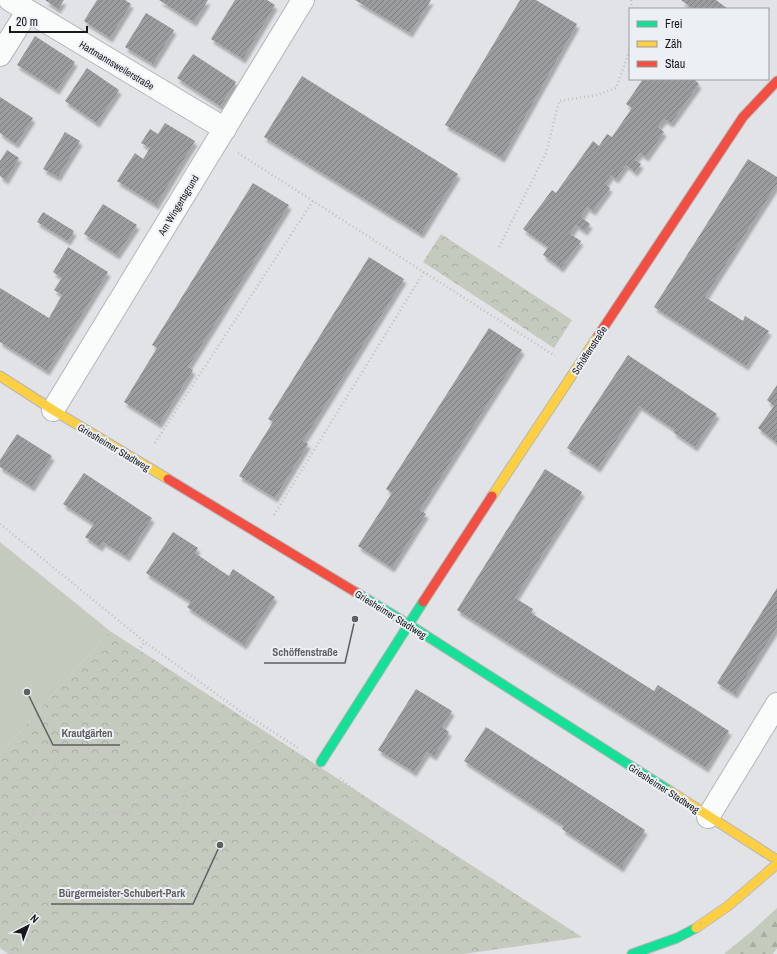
<svg xmlns="http://www.w3.org/2000/svg" width="777" height="954" font-family="'Archivo Narrow',sans-serif">
<style>
.forest{fill:url(#forest-firs)}
.park{fill:url(#park-crowns)}
.garden{fill:#c4cbbe}
.building{fill:url(#building-hatch);filter:url(#shadow)}
.lines{fill:none;stroke-linecap:round;stroke-linejoin:round}
.street-casing{stroke:#b4b6b8;stroke-width:24}
.fast-casing{stroke:#b4b6b8;stroke-width:11}
.slow-casing{stroke:#b4b6b8;stroke-width:11}
.jam-casing{stroke:#b4b6b8;stroke-width:11}
.path{stroke:#c0c0c2;stroke-width:2.5;stroke-dasharray:1 3;stroke-linecap:butt}
.street{stroke:#fafbfb;stroke-width:22}
.fast{stroke:#16e098;stroke-width:9}
.slow{stroke:#ffcf43;stroke-width:9}
.jam{stroke:#f24e42;stroke-width:9}
.slow-bridge-casing{stroke:#bdbec0;stroke-width:11;stroke-linecap:butt}
.slow-bridge{stroke:#ffcf43;stroke-width:9}
.labels{text-anchor:middle;stroke-width:4;stroke-linejoin:round;paint-order:stroke}
.street-label{font-size:10px;fill:#17181a;stroke:#ecf0f5}
.leader{fill:none;stroke:#5e5f61;stroke-width:1.5}
.callout-dot{fill:#5e5f61;stroke:#ecf0f5;stroke-width:1.5}
.callout-label{font-size:11px;text-anchor:middle;font-weight:bold;fill:#5e5f61;stroke:#ecf0f5;stroke-width:4;stroke-linejoin:round;paint-order:stroke}
</style>
<defs>
<pattern id="forest-firs" width="22" height="20" patternUnits="userSpaceOnUse"><rect width="22" height="20" fill="#c3ccbc"/><path d="M5 1l3.5 6h-7zM16 11l3.5 6h-7z" fill="#a7aea1"/></pattern>
<pattern id="park-crowns" width="20" height="18" patternUnits="userSpaceOnUse"><rect width="20" height="18" fill="#c4cbbe"/><path d="M2 6a3 3 0 1 1 6 0M12 15a3 3 0 1 1 6 0" fill="none" stroke="#a8aea3"/></pattern>
<pattern id="building-hatch" width="6" height="6" patternUnits="userSpaceOnUse"><rect width="6" height="6" fill="#9a9c9e"/><path d="M-1 1l2-2M0 6l6-6M5 7l2-2" fill="none" stroke="#7d7e80"/></pattern>
<filter id="shadow"><feDropShadow dx="2.5" dy="4.5" stdDeviation="1" flood-color="#0004"/></filter>
</defs>
<rect width="100%" height="100%" fill="#e1e3e6"/>
<path class="forest" d="M777,908V948L773,954H724L753,930Z"/>
<path class="park" d="M441,234L572,320L554,348L423,262Z
M110,631L582,937L464,954H8L0,948V754Z"/>
<path class="garden" d="M0,542L110,631L0,754Z"/>
<path class="building" d="M45,0H64L58,9Z
M97,0H125L131,4L110,38L84,21Z
M159,0H208L194,22Z
M235,0H267L275,5L243,59L211,39Z
M355,0H431L410,33Z
M520,0H536L577,24L502,158L445,125Z
M681,0H716L728,9H693Z
M146,13L174,30L153,64L125,47Z
M35,36L75,62L57,90L17,65Z
M193,54L236,82L220,106L177,78Z
M87,68L119,90L97,123L65,101Z
M302,76L458,174L421,234L264,137Z
M643,79H694L699,84L671,123L664,119L658,127L664,132L646,157L640,153L635,160L641,164L635,172L626,165L616,179L611,175L605,184L610,188L596,207L593,211L587,207L581,217L590,224L585,231L576,225L570,234L581,241L561,268L543,255L548,247L523,229L552,190L556,193L593,141L599,146L607,134L612,137L632,108L626,104Z
M0,97L33,118L16,144L0,133Z
M165,123L195,141L156,205L117,181L135,153L143,159L150,148L141,143L150,129L158,134Z
M65,132L80,141L58,177L43,169Z
M7,150L19,158L6,180L0,176V161Z
M748,159L777,177V184L705,297L743,321L745,316L769,331L746,366L654,307Z
M253,183L289,205L188,367L193,370L159,424L124,402L157,348L152,345Z
M103,204L137,225L117,255L84,234Z
M43,212L74,231L68,241L37,222Z
M68,247L108,272L47,371L0,342V288L49,318L62,295L54,290L62,278L53,272Z
M369,257L404,279L303,441L308,444L275,498L239,476L273,422L268,419Z
M489,328L522,350L420,510L426,514L392,568L358,546L392,493L386,489Z
M628,355L717,414L695,447L673,432L675,430L639,406L598,468L567,448Z
M777,385V443L758,428L774,406L767,400Z
M17,434L52,456L32,487L0,467V460Z
M545,469L582,492L515,598L533,609L531,613L654,691L658,685L729,731L706,768L457,610Z
M84,473L152,518L127,557L103,542L100,547L85,537L94,524L63,504Z
M173,532L198,548L195,553L214,566L229,576L233,569L275,597L244,645L187,607L191,602L146,573Z
M777,588V627L735,694L717,683Z
M416,689L452,711L442,727L449,732L434,756L427,752L414,772L378,750Z
M486,727L645,830L621,868L562,829L564,826L464,761Z"/>
<g class="lines">
<g class="street-casing">
<path id="street" d="M10,0L225,129
M0,55L27,12
M53,410L303,0
M708,817L777,704"/>
</g>
<g class="fast-casing">
<path id="fast" d="M357,593L408,624L670,791
M321,762L423,602
M632,954L677,938L696,928"/>
</g>
<g class="slow-casing">
<path id="slow" d="M0,376L53,410L168,479
M492,496L598,336
M670,791L777,860"/>
</g>
<g class="jam-casing">
<path id="jam" d="M598,336L743,117L777,81
M168,479L357,593
M423,602L492,496"/>
</g>
<path class="path" d="M631,0L632,9
M238,153L555,356
M499,247L546,153L559,101L597,95L616,88L630,49
M155,443L313,201
M274,515L424,272
M0,524L145,642L240,711L300,749
M340,778L430,854L428,889L357,954
M33,814L62,745L145,642
M0,855L33,814L120,812L186,790
M0,942L15,954
M175,954L167,927L186,790L243,748L297,758"/>
<use href="#street" class="street"/>
<use href="#fast" class="fast"/>
<use href="#slow" class="slow"/>
<use href="#jam" class="jam"/>
<g class="slow-bridge-casing">
<path id="slow-bridge" d="M696,928L728,906L777,864"/>
</g>
<use href="#slow-bridge" class="slow-bridge"/>
</g>
<g class="labels">
<g class="street-label">
<text transform="translate(117 65) rotate(31)" y="4">Hartmannsweilerstraße</text>
<text transform="translate(178 205) rotate(-59)" y="4">Am Wingertsgrund</text>
<text transform="translate(589 350) rotate(-57)" y="4">Schöffenstraße</text>
<text transform="translate(114 447) rotate(31)" y="4">Griesheimer Stadtweg</text>
<text transform="translate(391 614) rotate(32)" y="4">Griesheimer Stadtweg</text>
<text transform="translate(664 788) rotate(33)" y="4">Griesheimer Stadtweg</text>
</g>
</g>
<path class="leader" d="M355 619L345 663H264M27 692L53 745H120M220 845L193 904H51"/>
<g class="callout-dot">
<circle cx="355" cy="619" r="4"/>
<circle cx="27" cy="692" r="4"/>
<circle cx="220" cy="845" r="4"/>
</g>
<g class="callout-label">
<text x="305" y="656">Schöffenstraße</text>
<text x="87" y="737">Krautgärten</text>
<text x="122" y="897">Bürgermeister-Schubert-Park</text>
</g>
<rect x="629" y="8" width="140" height="72" fill="#ecf0f5" stroke="#979a9d"/>
<rect x="637" y="21" width="20" height="6" fill="#16e098" stroke="#979a9d"/>
<text x="665" y="28" font-size="12" fill="#17181a">Frei</text>
<rect x="637" y="41" width="20" height="6" fill="#ffcf43" stroke="#979a9d"/>
<text x="665" y="48" font-size="12" fill="#17181a">Zäh</text>
<rect x="637" y="61" width="20" height="6" fill="#f24e42" stroke="#979a9d"/>
<text x="665" y="68" font-size="12" fill="#17181a">Stau</text>
<g transform="translate(28 926) rotate(42)" stroke="#ecf0f5" stroke-width="3" paint-order="stroke">
<path d="M0-3L7 15L0 10L-7 15Z" fill="#17181a"/>
<text y="-6" font-size="11" font-weight="bold" text-anchor="middle" fill="#17181a">N</text>
</g>
<path d="M10 26v6h77v-6" fill="none" stroke="#17181a" stroke-width="2"/>
<text x="16" y="26" font-size="12" fill="#17181a" stroke="#ecf0f5" stroke-width="3" paint-order="stroke">20 m</text>
</svg>
